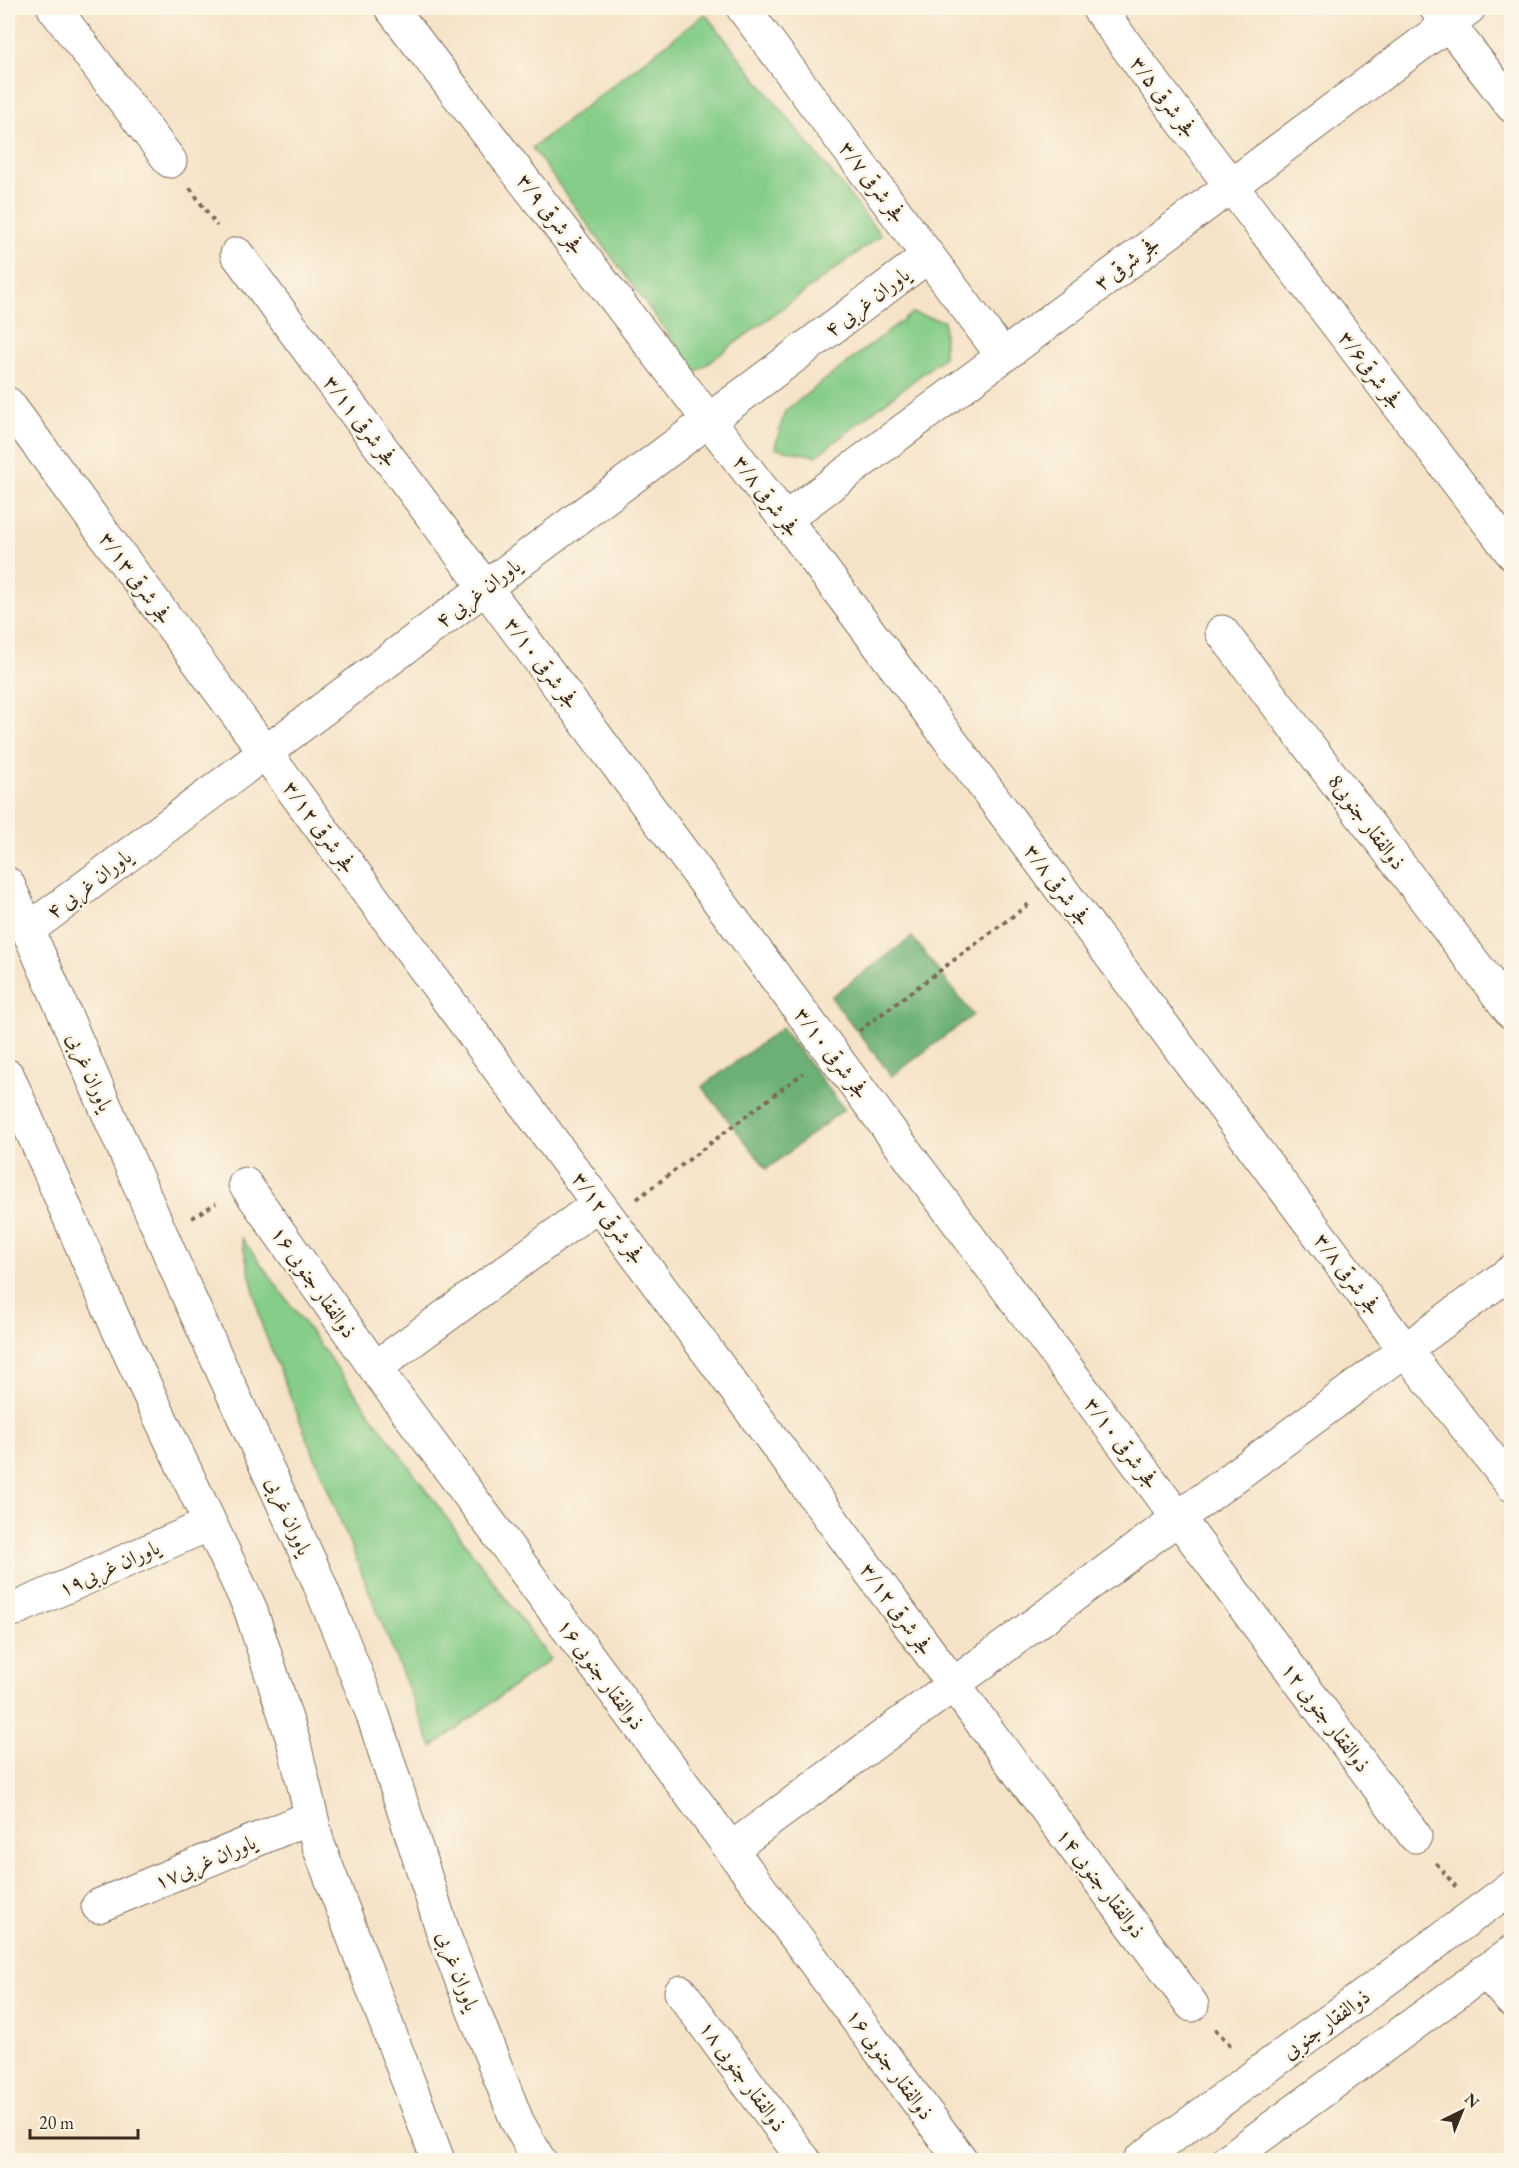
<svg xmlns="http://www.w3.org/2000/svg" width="1519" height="2168" font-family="'EB Garamond',Amiri,serif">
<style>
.green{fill:#86cd89;stroke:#607c54;stroke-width:1.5}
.forest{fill:#6cb075;stroke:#546d4a;stroke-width:1.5}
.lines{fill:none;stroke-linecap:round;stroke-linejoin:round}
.minor-casing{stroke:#7c6b5a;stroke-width:35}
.secondary-casing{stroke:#7c6b5a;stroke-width:35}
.path{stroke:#7c6b5a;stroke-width:4;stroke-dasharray:4.5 4.5;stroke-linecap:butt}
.minor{stroke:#fff;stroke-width:33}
.secondary{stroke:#fff;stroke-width:33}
.labels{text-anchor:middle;stroke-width:5;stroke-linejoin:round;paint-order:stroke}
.street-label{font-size:21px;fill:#3b2a1e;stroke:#fcf5e5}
</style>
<rect width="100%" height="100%" fill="#fcf5e5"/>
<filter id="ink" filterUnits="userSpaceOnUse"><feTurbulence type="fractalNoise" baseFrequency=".0167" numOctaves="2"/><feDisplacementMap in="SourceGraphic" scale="12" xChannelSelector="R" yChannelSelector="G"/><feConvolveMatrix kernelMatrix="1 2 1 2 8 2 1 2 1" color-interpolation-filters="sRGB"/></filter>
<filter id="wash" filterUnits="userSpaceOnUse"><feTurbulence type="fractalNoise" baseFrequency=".008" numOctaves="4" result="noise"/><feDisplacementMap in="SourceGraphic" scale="24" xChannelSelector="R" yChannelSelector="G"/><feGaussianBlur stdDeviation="1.35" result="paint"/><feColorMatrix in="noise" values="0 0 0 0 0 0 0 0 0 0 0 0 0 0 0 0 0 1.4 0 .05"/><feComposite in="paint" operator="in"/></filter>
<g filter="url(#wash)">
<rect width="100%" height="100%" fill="#f5e3c8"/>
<path class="green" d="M705,14L881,235L696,372L532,148Z
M912,313L944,321V357L816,456L775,448L785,411Z
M241,1237L550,1659L432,1747L262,1326Z"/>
<path class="forest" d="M912,937L973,1015L892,1076L831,997Z
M782,1028L844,1109L767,1169L702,1087Z"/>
</g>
<g filter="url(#ink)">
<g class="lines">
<g class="minor-casing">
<path id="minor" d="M54,8L170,161
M391,8L785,519L1405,1350L1512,1485
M743,8L1003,356
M1098,8L1231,186L1512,553
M1436,8L1512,106
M237,254L1415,1836
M8,404L953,1684L1192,2005
M785,519L1469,8
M1222,632L1512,1013
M28,930L928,256
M245,1184L375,1368L961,2160
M375,1368L598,1204
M8,1612L210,1524
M731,1849L1512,1271
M98,1906L311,1817
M1485,1971L1512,2001
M681,1992L804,2160"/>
</g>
<g class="secondary-casing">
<path id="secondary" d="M8,884L186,1291L315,1573L373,1715L445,1938L517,2121L539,2160
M8,1076L115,1322L250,1608L293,1740L318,1844L438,2160
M1140,2160L1512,1887
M1228,2160L1512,1952"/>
</g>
<path class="path" d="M190,188L217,226
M859,1031L1029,904
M637,1199L803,1073
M192,1218L216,1203
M1436,1863L1456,1887
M1215,2029L1233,2048"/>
<use href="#minor" class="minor"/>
<use href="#secondary" class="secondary"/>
</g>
</g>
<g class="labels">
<g class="street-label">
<text transform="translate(1164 97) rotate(53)" y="7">۳/۵ فجر شرقی</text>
<text transform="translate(873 182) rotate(53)" y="7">۳/۷ فجر شرقی</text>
<text transform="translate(551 214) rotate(52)" y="7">۳/۹ فجر شرقی</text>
<text transform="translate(1127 263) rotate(-37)" y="7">۳ فجر شرقی</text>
<text transform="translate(867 302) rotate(-37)" y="7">۴ یاوران غربی</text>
<text transform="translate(1371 370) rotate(53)" y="7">فجر شرقی۳/۶</text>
<text transform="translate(361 421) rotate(53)" y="7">۳/۱۱ فجر شرقی</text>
<text transform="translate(767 496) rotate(53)" y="7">۳/۸ فجر شرقی</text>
<text transform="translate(136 578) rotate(54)" y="7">۳/۱۳ فجر شرقی</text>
<text transform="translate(478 593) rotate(-37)" y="7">۴ یاوران غربی</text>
<text transform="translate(542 663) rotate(53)" y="7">۳/۱۰ فجر شرقی</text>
<text transform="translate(1367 822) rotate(53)" y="7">8ذوالفقار جنوبی</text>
<text transform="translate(320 827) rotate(54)" y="7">۳/۱۲ فجر شرقی</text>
<text transform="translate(89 884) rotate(-37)" y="7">۴ یاوران غربی</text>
<text transform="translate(1058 885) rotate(53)" y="7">۳/۸ فجر شرقی</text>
<text transform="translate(832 1053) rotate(53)" y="7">۳/۱۰ فجر شرقی</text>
<text transform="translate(90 1072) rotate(66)" y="7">یاوران غربی</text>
<text transform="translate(609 1218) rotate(54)" y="7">۳/۱۲ فجر شرقی</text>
<text transform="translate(1348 1274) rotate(53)" y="7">۳/۸ فجر شرقی</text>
<text transform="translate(314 1282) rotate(55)" y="7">۱۶ ذوالفقار جنوبی</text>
<text transform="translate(1122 1443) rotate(53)" y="7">۳/۱۰ فجر شرقی</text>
<text transform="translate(289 1516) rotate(66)" y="7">یاوران غربی</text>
<text transform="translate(109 1568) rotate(-24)" y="7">یاوران غربی۱۹</text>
<text transform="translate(897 1609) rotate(54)" y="7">۳/۱۲ فجر شرقی</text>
<text transform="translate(601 1674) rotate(54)" y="7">۱۶ ذوالفقار جنوبی</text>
<text transform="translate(1326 1717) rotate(53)" y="7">۱۲ ذوالفقار جنوبی</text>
<text transform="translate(205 1862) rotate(-23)" y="7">یاوران غربی۱۷</text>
<text transform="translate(1101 1883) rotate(53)" y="7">۱۴ ذوالفقار جنوبی</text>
<text transform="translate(458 1971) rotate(69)" y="7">یاوران غربی</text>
<text transform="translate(1326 2024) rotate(-36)" y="7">ذوالفقار جنوبی</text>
<text transform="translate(890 2064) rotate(54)" y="7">۱۶ ذوالفقار جنوبی</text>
<text transform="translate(743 2076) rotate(54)" y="7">۱۸ ذوالفقار جنوبی</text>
</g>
</g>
<rect width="1519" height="2168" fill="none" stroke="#fcf5e5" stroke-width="30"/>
<g transform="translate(1462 2111) rotate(43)" stroke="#fcf5e5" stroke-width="4.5" paint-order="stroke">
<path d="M0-4.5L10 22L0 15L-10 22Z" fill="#3b2a1e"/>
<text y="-9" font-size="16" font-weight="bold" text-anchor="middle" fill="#3b2a1e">N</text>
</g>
<path d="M30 2129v9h108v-9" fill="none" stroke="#3b2a1e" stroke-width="3"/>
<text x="39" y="2129" font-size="18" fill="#3b2a1e" stroke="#fcf5e5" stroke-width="4.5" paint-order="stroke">20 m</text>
</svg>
